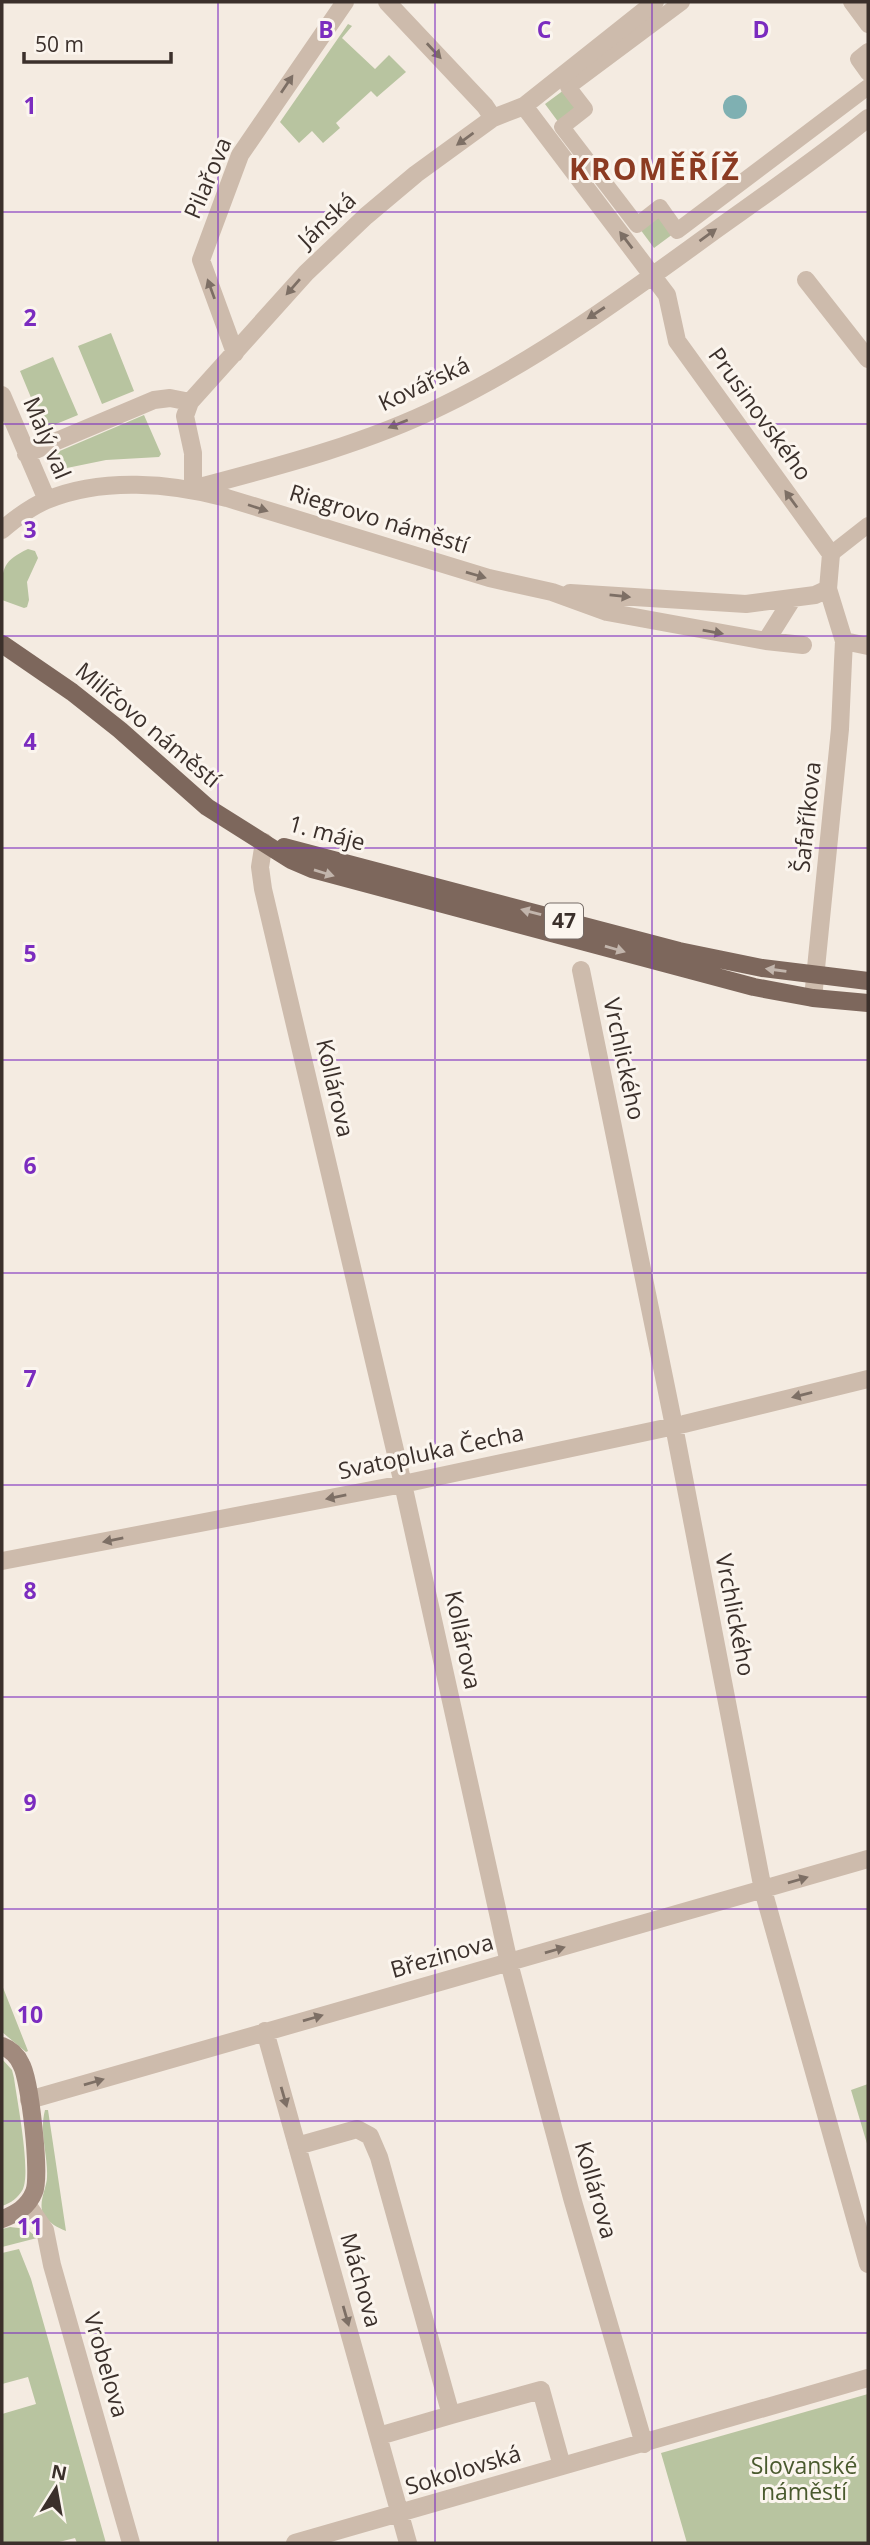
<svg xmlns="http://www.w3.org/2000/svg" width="870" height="2545" font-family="'Open Sans',sans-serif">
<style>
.green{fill:#b8c4a0}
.water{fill:#7fb0b2}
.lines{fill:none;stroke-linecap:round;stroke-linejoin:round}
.pedestrian{stroke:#cdbbac;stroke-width:16}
.minor{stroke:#cdbbac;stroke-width:18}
.secondary{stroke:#a18a7d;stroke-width:18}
.primary{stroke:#7d675c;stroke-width:18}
.oneway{fill:#7d6f65}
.oneway2{fill:#c2b5ac}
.grid{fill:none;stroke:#7b2cbf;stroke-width:2;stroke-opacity:0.55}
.labels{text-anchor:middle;stroke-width:6;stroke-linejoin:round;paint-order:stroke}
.shield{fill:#fbf5ee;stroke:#756b66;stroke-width:2}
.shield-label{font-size:21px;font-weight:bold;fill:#3b302b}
.street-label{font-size:23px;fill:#3b302b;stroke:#fbf5ee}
.park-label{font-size:23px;fill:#4a5a2e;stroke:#fbf5ee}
.district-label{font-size:30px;font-weight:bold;letter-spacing:2px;fill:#8c3b22;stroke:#fbf5ee}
.grid-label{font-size:23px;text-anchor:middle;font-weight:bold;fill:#7b2cbf;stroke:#fbf5ee;stroke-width:6;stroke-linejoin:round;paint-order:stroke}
</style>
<rect width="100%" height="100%" fill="#f4ebe1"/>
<path class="green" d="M348,24L352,26L342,38L375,69L389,55L406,72L377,97L371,91L336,123L340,128L323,143L312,131L299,143L280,122Z
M568,87L585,109L562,127L545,104Z
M660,207L677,231L654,248L637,225Z
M111,333L134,391L102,404L78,346Z
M53,357L78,415L44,429L20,371Z
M144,415L161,454L159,457L106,460L62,469L55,453Z
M28,549L35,551L38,558L27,582L29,600L27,607L24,608L2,600C2,571 0,562 28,549Z
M2,1985L28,2051L26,2052L2,2032Z
M2,2059L12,2070L14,2078C17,2100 31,2171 23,2189C18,2198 11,2203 2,2206Z
M868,2084V2147L851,2090Z
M45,2110H48L66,2231C58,2228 49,2223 44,2215C37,2204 47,2188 47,2177C48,2154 39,2133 45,2110Z
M10,2227L27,2229L37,2238L2,2247V2229Z
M19,2249L31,2279L106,2543H77L75,2538L55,2543H2V2414L36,2404L28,2377L2,2384V2253Z
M868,2394V2543H687L661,2453Z"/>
<path class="water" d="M723 107a12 12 0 1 1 24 0a12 12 0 1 1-24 0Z"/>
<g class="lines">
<path class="pedestrian" d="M682,2L568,87L585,109L562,127L637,225L660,207L677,231L868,87
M851,2L868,25
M868,51L858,59L868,73
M831,554L868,525"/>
<path class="minor" d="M387,2L485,106L493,118
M866,2L868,5
M524,106L667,295L677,341L831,554L828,589
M806,280L868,359
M235,353L201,260L240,155L345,2
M2,395L47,500
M26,454L154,400L170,398L190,402
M196,488C279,466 365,444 442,406C537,360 625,296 710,234C763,196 817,159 868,118
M193,489V453L185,416L190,402L306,273L366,216L416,174L493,118L524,106L655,2
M2,530C16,518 30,507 47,500C102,477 171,483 227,498L489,578L552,592L607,612L766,641L793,598
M570,593L746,604L815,595L828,589L844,641L843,661L840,729L813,998
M766,641L803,645
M844,641L868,646
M264,842L260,867L263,889L403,1484L509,1963L572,2198L644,2444
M581,970L674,1426L763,1890L868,2264
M2,1561L403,1484L684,1424L868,1379
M265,2031L408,2543
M29,2100L868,1859
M297,2146L357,2129L370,2136L379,2157L451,2415L379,2436
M27,2204L45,2230L52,2265L131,2543
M451,2415L541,2390L562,2466
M295,2543L868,2378"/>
<path class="secondary" d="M2,2046C10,2049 17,2055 21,2064C30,2079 41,2177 34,2192C28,2207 16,2214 2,2219"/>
<path class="primary" d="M2,644L72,692L120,730L207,807L291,860L312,869L754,987L813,998L868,1003
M284,847L679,951L762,968L868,981"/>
</g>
<defs><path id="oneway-solid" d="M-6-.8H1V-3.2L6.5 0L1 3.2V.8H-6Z" transform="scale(1.75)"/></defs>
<g class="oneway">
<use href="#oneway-solid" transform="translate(434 51) rotate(47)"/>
<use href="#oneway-solid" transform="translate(287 84) rotate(-56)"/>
<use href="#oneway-solid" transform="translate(465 139) rotate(144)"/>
<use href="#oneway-solid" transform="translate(708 235) rotate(-36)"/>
<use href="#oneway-solid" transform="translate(626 240) rotate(-127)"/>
<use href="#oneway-solid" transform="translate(293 287) rotate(131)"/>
<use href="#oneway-solid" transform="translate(211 289) rotate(-110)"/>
<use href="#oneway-solid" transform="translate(596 313) rotate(147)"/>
<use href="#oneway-solid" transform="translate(398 424) rotate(158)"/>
<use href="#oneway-solid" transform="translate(791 499) rotate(-126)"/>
<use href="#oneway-solid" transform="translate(258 508) rotate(18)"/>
<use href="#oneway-solid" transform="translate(476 575) rotate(16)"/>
<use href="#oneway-solid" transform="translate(620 596) rotate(6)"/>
<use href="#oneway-solid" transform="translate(713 632) rotate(10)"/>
<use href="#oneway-solid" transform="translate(802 1395) rotate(166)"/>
<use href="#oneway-solid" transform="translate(336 1497) rotate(169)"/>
<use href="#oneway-solid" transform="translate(113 1540) rotate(169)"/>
<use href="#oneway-solid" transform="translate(798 1880) rotate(-16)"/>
<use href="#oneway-solid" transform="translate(555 1950) rotate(-16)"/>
<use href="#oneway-solid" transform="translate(313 2018) rotate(-16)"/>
<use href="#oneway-solid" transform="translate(94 2082) rotate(-16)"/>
<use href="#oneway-solid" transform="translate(284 2097) rotate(74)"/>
<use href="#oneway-solid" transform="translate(346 2316) rotate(74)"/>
</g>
<g class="oneway2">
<use href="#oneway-solid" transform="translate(324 873) rotate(17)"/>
<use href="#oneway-solid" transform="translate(531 912) rotate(-165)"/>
<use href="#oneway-solid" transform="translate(615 949) rotate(16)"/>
<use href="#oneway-solid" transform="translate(776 970) rotate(-172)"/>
</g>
<path class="grid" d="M218,2V2543M435,2V2543M652,2V2543M2,212H868M2,424H868M2,636H868M2,848H868M2,1060H868M2,1273H868M2,1485H868M2,1697H868M2,1909H868M2,2121H868M2,2333H868"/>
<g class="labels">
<rect class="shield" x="545" y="903.5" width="38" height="35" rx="5"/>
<g class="shield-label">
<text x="564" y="928">47</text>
</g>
<g class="street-label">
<text transform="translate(208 178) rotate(-67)" y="8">Pilařova</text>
<text transform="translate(327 220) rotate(-43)" y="8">Jánská</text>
<text transform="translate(424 384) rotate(-25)" y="8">Kovářská</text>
<text transform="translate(760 414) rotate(54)" y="8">Prusinovského</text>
<text transform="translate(47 438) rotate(67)" y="8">Malý val</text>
<text transform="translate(379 519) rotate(17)" y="8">Riegrovo náměstí</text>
<text transform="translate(148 725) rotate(40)" y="8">Milíčovo náměstí</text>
<text transform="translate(807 817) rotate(-84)" y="8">Šafaříkova</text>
<text transform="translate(327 833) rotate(15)" y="8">1. máje</text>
<text transform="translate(624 1059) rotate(78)" y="8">Vrchlického</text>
<text transform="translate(335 1088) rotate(77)" y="8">Kollárova</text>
<text transform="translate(431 1452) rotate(-12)" y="8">Svatopluka Čecha</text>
<text transform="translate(735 1615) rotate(79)" y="8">Vrchlického</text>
<text transform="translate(463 1640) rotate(78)" y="8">Kollárova</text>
<text transform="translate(442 1956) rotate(-16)" y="8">Březinova</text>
<text transform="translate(596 2190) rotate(74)" y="8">Kollárova</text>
<text transform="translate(361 2280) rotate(74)" y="8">Máchova</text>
<text transform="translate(106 2365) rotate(74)" y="8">Vrobelova</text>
<text transform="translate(463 2470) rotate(-17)" y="8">Sokolovská</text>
</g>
<g class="park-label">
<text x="804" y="2474">Slovanské<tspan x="804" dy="26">náměstí</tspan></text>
</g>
<g class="district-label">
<text x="655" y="180">KROMĚŘÍŽ</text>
</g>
</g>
<g class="grid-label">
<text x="326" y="38">B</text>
<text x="544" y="38">C</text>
<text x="761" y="38">D</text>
<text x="30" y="114">1</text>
<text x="30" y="326">2</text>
<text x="30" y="538">3</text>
<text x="30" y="750">4</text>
<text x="30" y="962">5</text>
<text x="30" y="1174">6</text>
<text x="30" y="1387">7</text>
<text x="30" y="1599">8</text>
<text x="30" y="1811">9</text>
<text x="30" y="2023">10</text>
<text x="30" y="2235">11</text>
</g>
<rect width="870" height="2545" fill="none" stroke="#3b302b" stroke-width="7"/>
<g transform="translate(56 2489) rotate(11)" stroke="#fbf5ee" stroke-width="5" paint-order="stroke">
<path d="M0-5L12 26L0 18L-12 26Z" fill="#3b302b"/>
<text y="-10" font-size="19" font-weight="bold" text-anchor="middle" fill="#3b302b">N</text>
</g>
<path d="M24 52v10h147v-10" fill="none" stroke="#3b302b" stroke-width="3.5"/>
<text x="35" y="52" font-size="21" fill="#3b302b" stroke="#fbf5ee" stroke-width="5" paint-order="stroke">50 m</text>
</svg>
